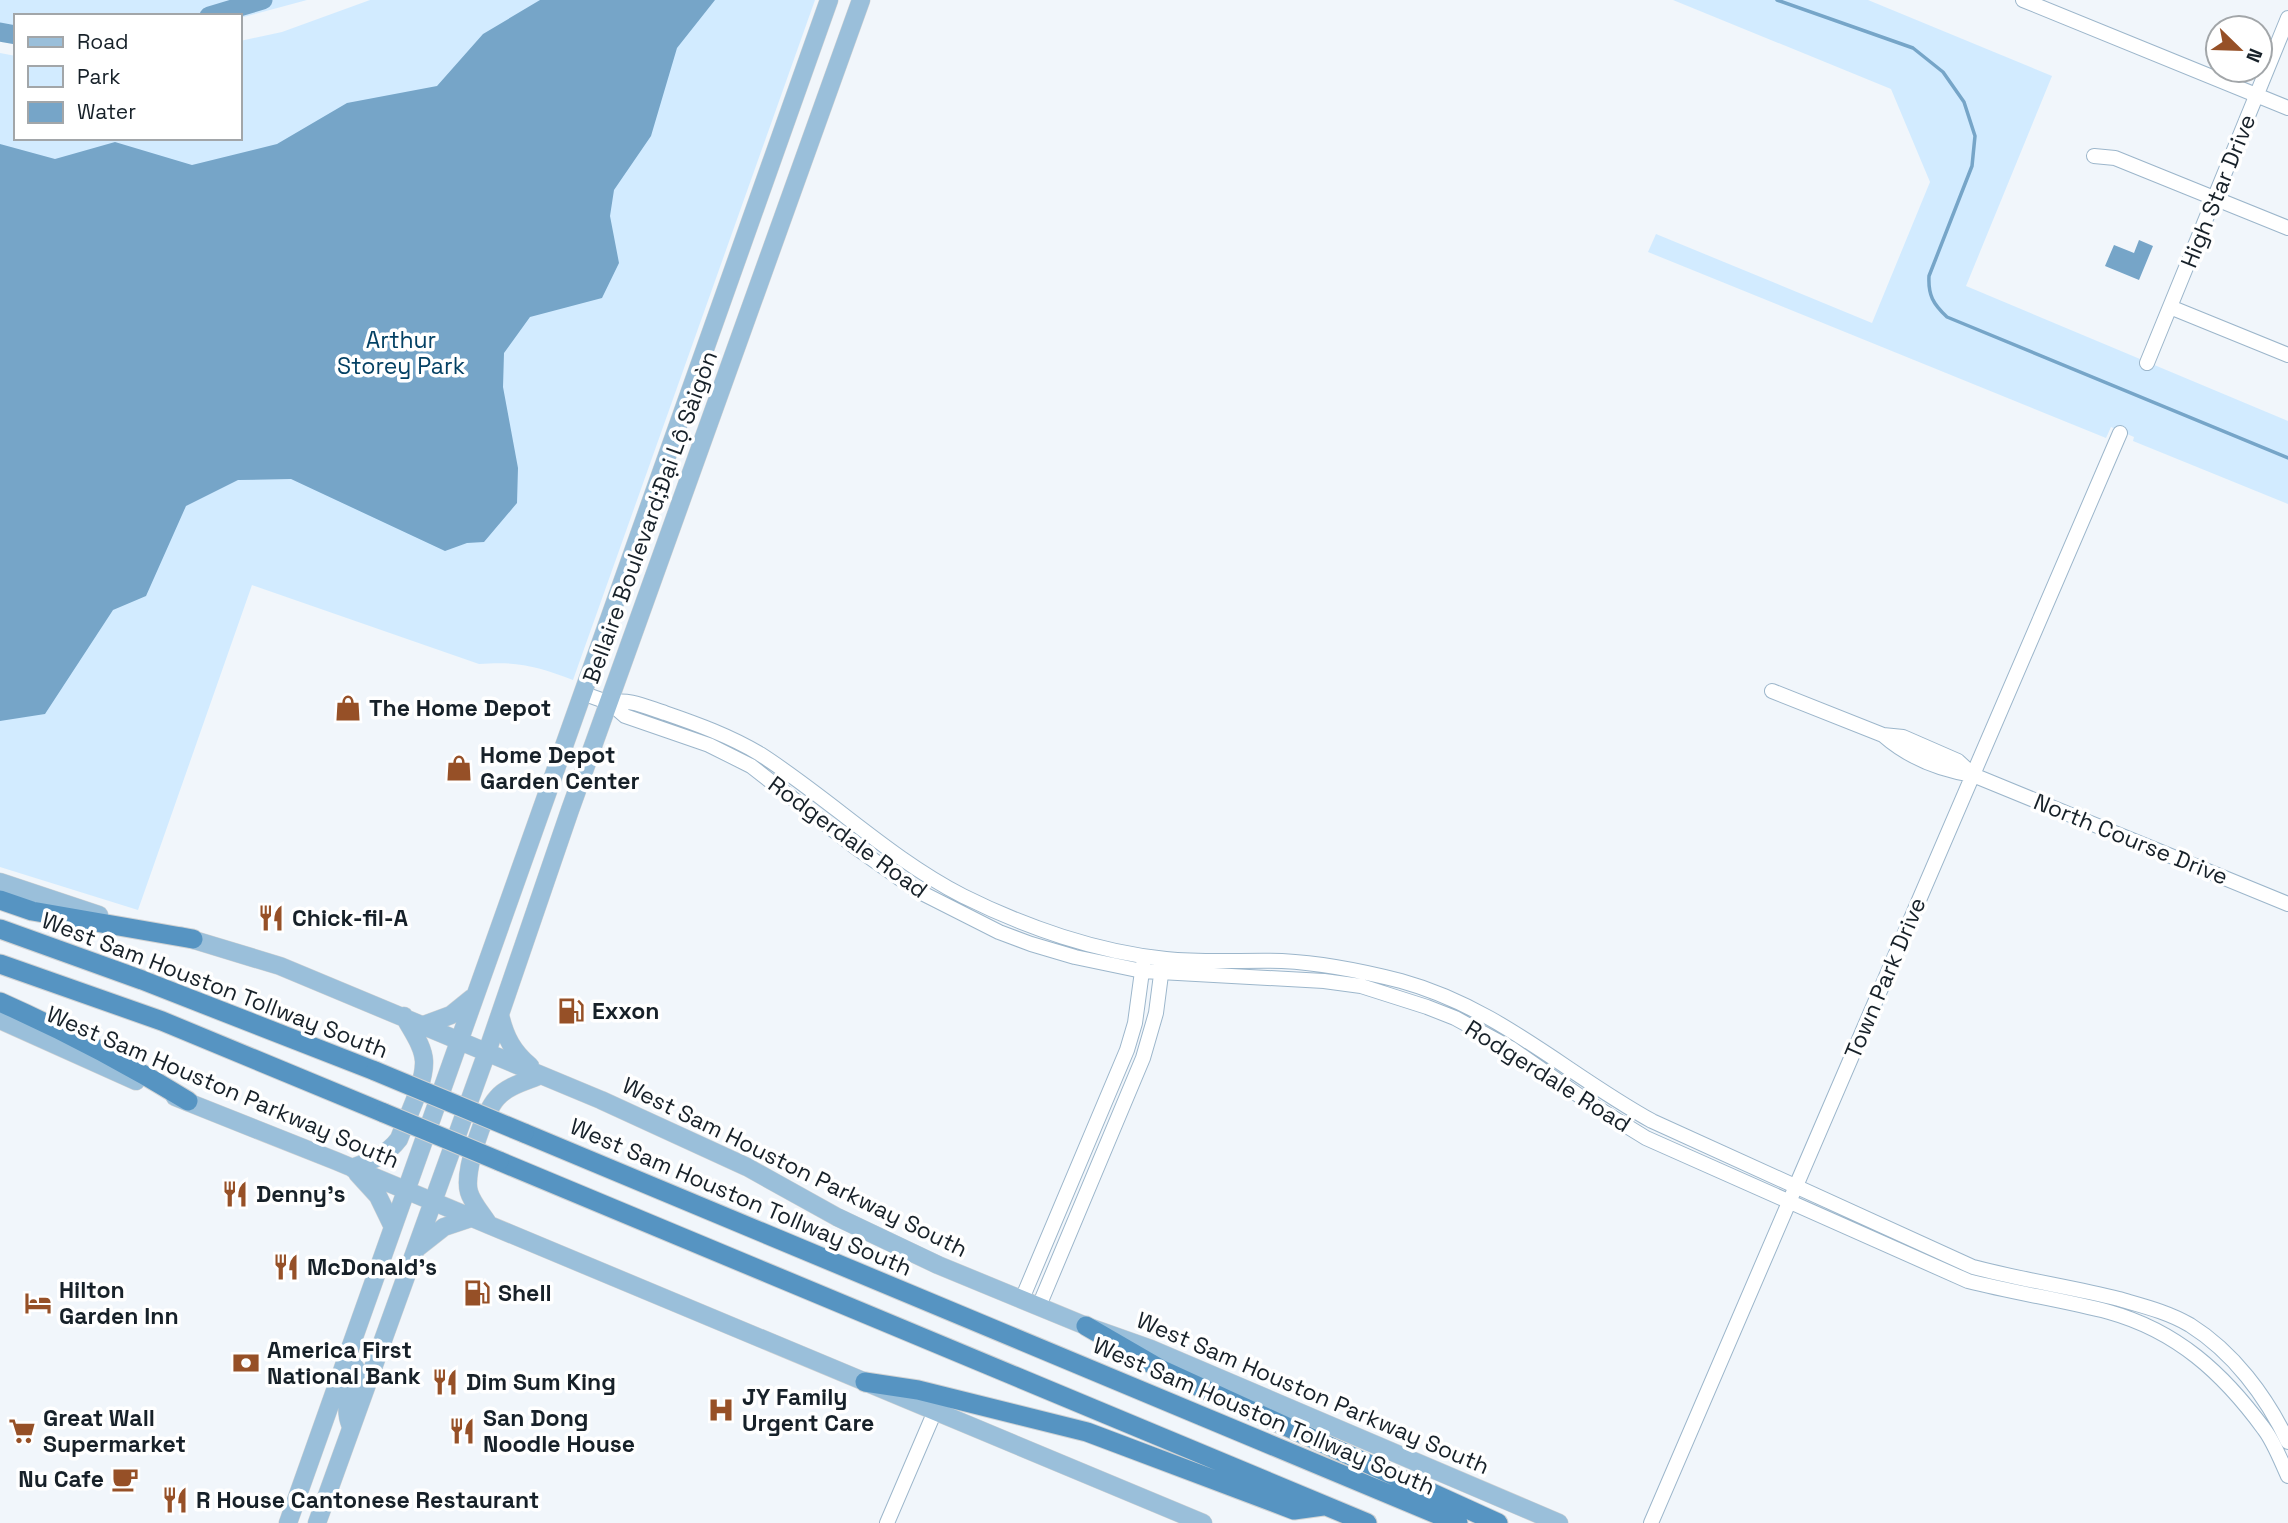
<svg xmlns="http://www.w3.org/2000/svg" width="2288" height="1523" font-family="'Space Grotesk',sans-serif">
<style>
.green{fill:#d2ebff}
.water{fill:#76a5c8}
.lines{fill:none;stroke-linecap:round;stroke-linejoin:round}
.stream{stroke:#76a5c8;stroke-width:3.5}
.river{stroke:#76a5c8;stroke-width:19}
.minor-casing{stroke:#9cb6cb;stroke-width:16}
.major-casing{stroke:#d1d3d4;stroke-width:19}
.highway-casing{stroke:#d1d3d4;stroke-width:21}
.minor{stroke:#fff;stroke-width:14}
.major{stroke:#9abfda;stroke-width:18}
.highway{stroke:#5694c2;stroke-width:19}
.highway-bridge-casing{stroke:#d1d3d4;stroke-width:21;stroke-linecap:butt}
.highway-bridge{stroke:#5694c2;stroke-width:19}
.labels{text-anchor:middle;stroke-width:7;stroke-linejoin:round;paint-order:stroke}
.street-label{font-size:23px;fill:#172129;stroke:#fff}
.park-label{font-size:23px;fill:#044164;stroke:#fff}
.poi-label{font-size:23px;font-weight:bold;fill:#172129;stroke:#fff;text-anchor:start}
</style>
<rect width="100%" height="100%" fill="#f1f6fb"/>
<path class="green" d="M0,0H307L240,18V16H16V38L0,36Z
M370,0H815L573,680C537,666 517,661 479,664L252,585L138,910L0,867V53L16,56V138H240V41L282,32Z
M1673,0H1868L2052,76L1966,286L2288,421V504L2133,441L2134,437L2111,427L2106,438L1648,252L1656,234L1872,323L1930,182L1891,89Z"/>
<path class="water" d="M540,0H715L677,48L651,136L614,190L610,216L619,263L602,298L530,317L504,353L503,387L518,468L517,503L484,542L467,543L445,551L291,479L238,480L186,506L146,596L113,610L45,714L0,721V144L55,159L115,142L192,165L277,144L347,103L437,86L483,34Z
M2139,240L2153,246L2139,280L2105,266L2114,245L2134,253Z"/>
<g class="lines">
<path class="stream" d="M1777,0L1913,48L1943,72L1964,102L1975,136L1972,166L1929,276C1928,295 1933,304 1947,317L2288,458"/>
<path class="river" d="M209,16L263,0
M0,32L16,35"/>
<g class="minor-casing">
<path id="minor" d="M2023,0L2288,108
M2094,156L2115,158L2288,228
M2170,307L2288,355
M2147,363L2288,18
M1772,691L1883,735L1903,737L1958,761L1973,775
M582,693L610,703L625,716L709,745L751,766L855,847L916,890L999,932L1031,944L1075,957L1142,971L1324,981L1361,986L1427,1007L1455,1018L1512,1049L1591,1104L1646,1138L1968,1281C2015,1293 2063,1300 2109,1312C2177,1331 2223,1373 2264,1429C2274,1442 2281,1461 2288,1476
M610,703C629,698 646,707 665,713C697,724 730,736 760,754C830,799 889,858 963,896C1025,927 1097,952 1166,959C1205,963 1243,960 1282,961C1322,963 1362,971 1401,981C1499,1008 1565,1073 1652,1121L1973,1267C2022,1280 2071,1287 2119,1299C2143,1306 2168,1312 2190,1325C2233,1352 2266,1396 2288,1442
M1883,735C1908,757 1941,770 1973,775L2288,904
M1022,1299L1127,1050L1135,1023L1143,964
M1039,1306L1143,1058L1156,1013L1162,967
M887,1523L935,1411
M1651,1523L2120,433"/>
</g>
<g class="major-casing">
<path id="major" d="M0,882L99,915
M181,936L280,966L601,1100L747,1167L837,1217L938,1265L1086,1326L1151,1349L1559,1523
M500,1015C505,1037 513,1052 530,1066
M0,1020L136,1081
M424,1025L451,1015L472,998
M175,1097L336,1161L1203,1523
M352,1168C371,1161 387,1155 399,1139C407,1117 425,1083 424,1061C423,1045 411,1030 404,1016
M357,1173L378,1196L393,1227
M489,1225C483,1215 472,1203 469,1192C463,1172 484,1112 497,1098C507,1086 527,1081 541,1075
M416,1249L444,1227L471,1218
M347,1355L356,1369C352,1388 343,1406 350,1424
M288,1523L829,0
M317,1523L487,1052L570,810L861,0"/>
</g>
<g class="highway-casing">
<path id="highway" d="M0,900L32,911L193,939
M0,929L142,980L375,1071
M0,964L162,1021L384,1113
M0,1002C65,1031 128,1064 188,1101
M524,1133L1458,1523
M499,1161L1367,1523
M1086,1326L1162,1370L1498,1523
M865,1382L918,1390L1087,1432L1294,1510L1323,1506"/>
</g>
<use href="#minor" class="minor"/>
<use href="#major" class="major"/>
<use href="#highway" class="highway"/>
<g class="highway-bridge-casing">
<path id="highway-bridge" d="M375,1071L524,1133
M384,1113L499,1161"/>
</g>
<use href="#highway-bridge" class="highway-bridge"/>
</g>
<defs>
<g id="shop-bare" transform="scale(2.1)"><path d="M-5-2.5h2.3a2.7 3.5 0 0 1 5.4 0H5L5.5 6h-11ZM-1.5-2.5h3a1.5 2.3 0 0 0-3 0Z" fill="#965027" stroke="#fff" stroke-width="2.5" paint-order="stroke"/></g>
<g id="restaurant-bare" transform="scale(2.1)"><path d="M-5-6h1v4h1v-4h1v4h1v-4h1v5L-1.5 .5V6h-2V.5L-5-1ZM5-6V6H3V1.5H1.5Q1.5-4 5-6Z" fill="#965027" stroke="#fff" stroke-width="2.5" paint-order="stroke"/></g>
<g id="fuel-bare" transform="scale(2.1)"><path d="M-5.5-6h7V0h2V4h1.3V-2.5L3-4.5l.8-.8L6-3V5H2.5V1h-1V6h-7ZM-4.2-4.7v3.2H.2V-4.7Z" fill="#965027" stroke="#fff" stroke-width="2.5" paint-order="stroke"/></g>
<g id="hotel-bare" transform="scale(2.1)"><path d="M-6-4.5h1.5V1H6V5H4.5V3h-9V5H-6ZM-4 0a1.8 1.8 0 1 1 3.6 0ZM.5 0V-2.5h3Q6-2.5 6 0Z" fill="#965027" stroke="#fff" stroke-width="2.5" paint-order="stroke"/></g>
<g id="bank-bare" transform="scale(2.1)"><path d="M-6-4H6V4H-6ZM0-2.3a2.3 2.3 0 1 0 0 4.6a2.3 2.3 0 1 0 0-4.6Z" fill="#965027" stroke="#fff" stroke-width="2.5" paint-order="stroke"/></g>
<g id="hospital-bare" transform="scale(2.1)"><path d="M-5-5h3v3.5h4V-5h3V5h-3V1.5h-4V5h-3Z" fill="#965027" stroke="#fff" stroke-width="2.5" paint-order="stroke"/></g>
<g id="supermarket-bare" transform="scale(2.1)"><path d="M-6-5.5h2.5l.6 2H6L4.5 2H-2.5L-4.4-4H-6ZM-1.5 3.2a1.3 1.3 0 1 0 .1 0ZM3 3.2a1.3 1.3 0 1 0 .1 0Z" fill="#965027" stroke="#fff" stroke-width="2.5" paint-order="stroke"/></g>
<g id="cafe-bare" transform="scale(2.1)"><path d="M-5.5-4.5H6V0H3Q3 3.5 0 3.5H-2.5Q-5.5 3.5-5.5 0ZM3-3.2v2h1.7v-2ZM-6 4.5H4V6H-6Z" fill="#965027" stroke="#fff" stroke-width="2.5" paint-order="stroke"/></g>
</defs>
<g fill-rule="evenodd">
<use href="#shop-bare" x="348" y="708"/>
<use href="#shop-bare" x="459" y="768"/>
<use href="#restaurant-bare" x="271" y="918"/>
<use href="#fuel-bare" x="571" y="1011"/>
<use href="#restaurant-bare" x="235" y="1194"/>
<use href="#restaurant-bare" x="286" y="1267"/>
<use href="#fuel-bare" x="477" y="1293"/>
<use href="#hotel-bare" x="38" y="1303"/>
<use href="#bank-bare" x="246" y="1363"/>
<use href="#restaurant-bare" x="445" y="1382"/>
<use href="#hospital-bare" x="721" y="1410"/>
<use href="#supermarket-bare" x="22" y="1431"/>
<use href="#restaurant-bare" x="462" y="1431"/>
<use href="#cafe-bare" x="125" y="1479"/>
<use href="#restaurant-bare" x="175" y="1500"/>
</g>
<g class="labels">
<g class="street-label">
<text transform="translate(2218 191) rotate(-68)" y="8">High Star Drive</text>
<text transform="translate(650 517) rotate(-70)" y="8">Bellaire Boulevard;Đại Lộ Sàigòn</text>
<text transform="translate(848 837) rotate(36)" y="8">Rodgerdale Road</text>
<text transform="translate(2131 839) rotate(22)" y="8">North Course Drive</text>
<text transform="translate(1885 978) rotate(-67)" y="8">Town Park Drive</text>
<text transform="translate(215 985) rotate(21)" y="8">West Sam Houston Tollway South</text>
<text transform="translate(1548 1076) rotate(32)" y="8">Rodgerdale Road</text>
<text transform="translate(223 1087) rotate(23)" y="8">West Sam Houston Parkway South</text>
<text transform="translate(795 1167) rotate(26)" y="8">West Sam Houston Parkway South</text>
<text transform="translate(741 1197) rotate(23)" y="8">West Sam Houston Tollway South</text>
<text transform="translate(1313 1393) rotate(23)" y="8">West Sam Houston Parkway South</text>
<text transform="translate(1264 1416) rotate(23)" y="8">West Sam Houston Tollway South</text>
</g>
<g class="park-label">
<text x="401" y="348">Arthur<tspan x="401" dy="26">Storey Park</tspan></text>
</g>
<g class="poi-label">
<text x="369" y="716">The Home Depot</text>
<text x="480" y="763">Home Depot<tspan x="480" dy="26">Garden Center</tspan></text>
<text x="292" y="926">Chick-fil-A</text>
<text x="592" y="1019">Exxon</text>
<text x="256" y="1202">Denny's</text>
<text x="307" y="1275">McDonald's</text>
<text x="59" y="1298">Hilton<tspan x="59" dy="26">Garden Inn</tspan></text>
<text x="498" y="1301">Shell</text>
<text x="267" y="1358">America First<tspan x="267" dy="26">National Bank</tspan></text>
<text x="466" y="1390">Dim Sum King</text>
<text x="742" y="1405">JY Family<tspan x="742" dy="26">Urgent Care</tspan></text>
<text x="43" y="1426">Great Wall<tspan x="43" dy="26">Supermarket</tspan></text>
<text x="483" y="1426">San Dong<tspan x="483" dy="26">Noodle House</tspan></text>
<text x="104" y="1487" text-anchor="end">Nu Cafe</text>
<text x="196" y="1508">R House Cantonese Restaurant</text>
</g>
</g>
<rect x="14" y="14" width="228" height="126" fill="#ffffff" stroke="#a2a6a9" stroke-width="2"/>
<rect x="28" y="37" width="35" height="10" fill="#9abfda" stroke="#a2a6a9" stroke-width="2"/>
<text x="77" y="49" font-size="21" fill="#172129">Road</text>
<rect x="28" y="66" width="35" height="21" fill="#d2ebff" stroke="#a2a6a9" stroke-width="2"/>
<text x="77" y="84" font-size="21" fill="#172129">Park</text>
<rect x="28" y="102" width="35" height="21" fill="#76a5c8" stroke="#a2a6a9" stroke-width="2"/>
<text x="77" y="119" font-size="21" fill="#172129">Water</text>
<g transform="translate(2239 49) rotate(113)"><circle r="33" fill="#ffffff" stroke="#a2a6a9" stroke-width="2"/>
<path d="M0-5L12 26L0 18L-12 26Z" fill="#965027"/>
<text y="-10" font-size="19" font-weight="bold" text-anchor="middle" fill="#172129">N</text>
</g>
</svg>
